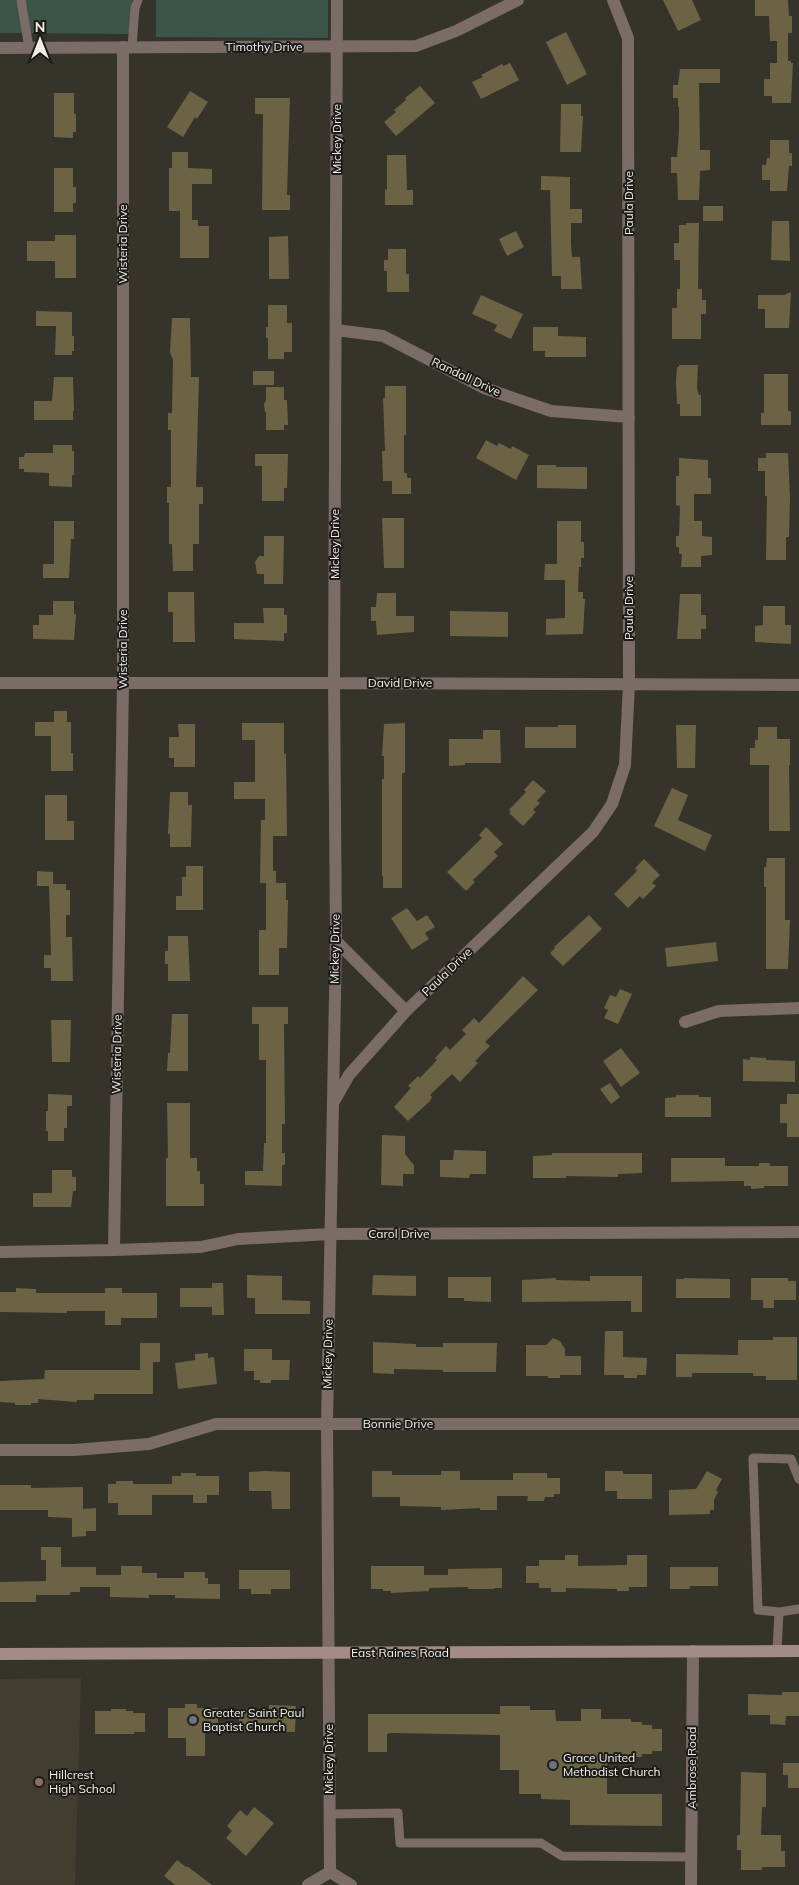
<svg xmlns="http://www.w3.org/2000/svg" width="799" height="1885" font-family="Mulish,sans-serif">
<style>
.built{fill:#423e2f}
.green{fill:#3b5548}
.building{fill:#6b6344}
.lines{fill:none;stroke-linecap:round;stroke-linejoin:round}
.service{stroke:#7b6c68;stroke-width:9}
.minor{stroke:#7b6c68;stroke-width:12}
.tertiary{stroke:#7b6c68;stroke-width:12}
.secondary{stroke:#a48b85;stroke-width:12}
.worship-dot{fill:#6b7280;stroke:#1c1b17;stroke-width:2}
.education-dot{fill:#8d6e63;stroke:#1c1b17;stroke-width:2}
.labels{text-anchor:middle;stroke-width:4;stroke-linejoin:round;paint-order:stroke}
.street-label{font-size:12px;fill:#f1efe9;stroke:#1c1b17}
.poi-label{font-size:12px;fill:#f1efe9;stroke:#1c1b17;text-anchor:start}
</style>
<rect width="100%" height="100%" fill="#36332a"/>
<path class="built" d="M81,1678L75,1885H0V1679Z"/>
<path class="green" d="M0,0H132V34L0,33Z
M156,0H328V38L156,37Z"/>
<path class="building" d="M663,0H692L701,20L678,31Z
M755,0H788L789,16H792V33H788V61H791V63H793L791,103H772V96H764V79H770V63H777V41H770L769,16H755Z
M566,32L587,74L567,85L546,42Z
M510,63L519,80L481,99L472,82L483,77L481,75L502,64L503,66Z
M680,69H720V83H699L700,150H710V170L700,171L699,200H678L677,173H671V157H677L679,130V107H678V98H673V85H678Z
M420,86L435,103L396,136L384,122L396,112L394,110L406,100L405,98Z
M190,91L208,102L197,119L195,117L183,137L167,127Z
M54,93H74V114H76V132H73V138L54,137Z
M255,98H290L287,195H290V210H262L263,114H255Z
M561,104H581V116H583L581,152H560Z
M770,140H789V153H792V166H789L787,191H770V180H762V165H766L767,158H770Z
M172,152H188V168L212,169V184H192V220H198V226H209V258H180V211H169V168H172Z
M387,155H406L407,190H413V205H385V189L387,190Z
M54,168H73V187H76V203H73V212H54Z
M541,176L570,177V209H582V223H571V244L572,257H580L582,289H561V276H552L550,190H541Z
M703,206H723V221H703Z
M772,221H789L790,261L771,260Z
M686,223H699L698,289H702V300H706V314H701V339H672V308H677V289H680V260H674V243H679V225H686Z
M516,231L524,247L507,256L499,239Z
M55,235H76V278H55V261H27V241H55Z
M288,236L289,279H269V237Z
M388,249H406V274H409V292H387V271H384V260H388Z
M791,292L789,328H765V309H758V295H784Z
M481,295L523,314L511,339L494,331L497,325L472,314Z
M268,305H287V323H292V352H284V359H268V338H266V327H268Z
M36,311L72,312V336H74V351H72V355H55L56,326H36Z
M172,318H190L191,377H199L196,487H203V504H199V544H193V571H173L172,544H169V503H167V487H171V430H168V413H172L173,360L170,352Z
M533,327H558V336L586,337V357H545V351H533Z
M679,365H698L697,388L699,395H701V416H680V404H677L676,381L677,367H679Z
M253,371H274V385H253Z
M764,374H788V411H791V425H761V413H764Z
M54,377H73L74,411H73V420H34V401H52Z
M385,386H406V435H404V473H407V478H411V494H392V481H383L382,451H385L383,398H385Z
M266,387H284V400H287L288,425H284V430H266V412H265L264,404L266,400Z
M486,440L497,446L499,443L511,449L512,446L529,455L516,480L476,458Z
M53,445H72V451H74V475H72V487L49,486V473L24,472V469H19V457H24L25,453H53Z
M766,453H788L790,498L789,537H786V560H766L767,496H765V471H758V458H766Z
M255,454H288L287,488H284V501H262V466H255Z
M679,458L708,460V478H711V494H694V521H702V536L712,537V555L701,556V567H681L682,554H679V547H676V536H679L680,506L676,505V476H679Z
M537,465H556V467H587V489L537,488Z
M382,518H404V568H384Z
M54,521H74V539H71L69,578H43V564H54Z
M557,521H581V542H584V558H581V567H579L578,592H583V599H585L583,634L546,635V619L565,618V580H544L545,564H557Z
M264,536H284L283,584H264V574H257L255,562L259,556H264Z
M168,592H194L195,642H173V612H168Z
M377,593H396V616H414V632L377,635L376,621H371V607H376Z
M680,594H701V615H706V629H701V639H677Z
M53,601H74V614H76L74,640L33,639V625H39V615H53Z
M763,606H785V625H791V644L755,642V626L763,625Z
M263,608H284V615H287V633H284V641L234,639V623H264Z
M450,611L508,612V637L450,636Z
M54,711H67V722H71V753H73V771H51V736H35V722H54Z
M242,723H284V754H286L287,836H273V871H276V883H286V900H288L287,948H279V975H259V930H266V883H260L261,820H265V799H234V782H255V740H242Z
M405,723V773H402V888H383V876H382V779H384V756H382L384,724Z
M178,724H195V767H174V758H169V737H179Z
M558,725H576V748H525V727H558Z
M676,725H696L695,768H677Z
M758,727H777V739H790V765H789L790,831H769V765H750V748H755V740H758Z
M483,730H500L501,763H465V765L449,766V739H483Z
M533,780L546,791L537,801L540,803L533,810L536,812L523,826L509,813L511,812L509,810L526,792L524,790Z
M672,788L688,795L678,820L712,835L705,851L654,826Z
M170,792H188V805H192L191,847H170V834H168Z
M45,795H67V821H74V840H45Z
M486,827L503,844L494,852L498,856L473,880L475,882L466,891L447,872L482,838L479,835Z
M767,858H785V920H790L788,969H766V887H764V867H766Z
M644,859L660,875L652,883L656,886L643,899L640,896L628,908L614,894L637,871L635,868Z
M186,866H203V910H176V896H182V877H186Z
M37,871L53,872V884H66V890H70V915H66V937H72L73,981H51V968H44V955H51L49,886H37Z
M407,908L417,921L427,915L435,927L425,933L429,939L412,950L391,918Z
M589,915L602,929L563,966L550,953L555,948L554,947Z
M168,936H188L190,981H168V964H165V951H168Z
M716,942L718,961L667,967L665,948Z
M523,976L538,990L485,1042L490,1046L475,1061L478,1063L460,1082L452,1074L430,1095L432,1097L430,1101L408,1121L394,1107L411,1088L408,1086L418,1076L420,1078L437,1060L435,1058L446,1046L450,1050L466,1034L462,1030L474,1018L479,1023Z
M620,989L632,994L618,1024L604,1018L608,1010L604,1008L610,995L616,997Z
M252,1007H288V1024H284L285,1124H282V1153H285V1165H282V1186L245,1185V1171H263L264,1143H266V1060H259V1024H252Z
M172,1014H188V1071H167L168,1053H170Z
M51,1020H71L70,1062H52Z
M621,1048L640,1073L621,1087L603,1061Z
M750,1057L766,1058V1060L795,1061V1082L743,1081V1059L750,1060Z
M610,1083L620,1097L611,1104L600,1089Z
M48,1094L72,1095V1106H67V1128H64V1141H48V1131H46V1111H48Z
M787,1094H799V1137H787V1123H780V1104H787Z
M676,1095H699V1097H711V1117H665V1098L676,1097Z
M167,1103H190V1158H197V1171H200V1184H204V1206H166V1158H168Z
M382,1135L405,1136V1154L414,1165V1174H403V1186L381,1185Z
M454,1150L486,1151V1174H470L469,1178L440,1177V1160H453Z
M552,1153H642V1173L618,1174V1177L566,1176V1178H533V1156L552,1155Z
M671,1158H725V1166H759V1163H770V1166H788V1186H764V1188L751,1189V1186H744V1181L671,1182Z
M52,1170H72V1177H76V1191H73L71,1207H33V1193H52Z
M247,1275L282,1276V1300L310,1301V1314H255V1298H247Z
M373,1275L416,1276V1296L372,1295Z
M590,1276H642V1312H631V1301L522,1302V1280L556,1278V1280L590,1281Z
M448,1277H491V1302L464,1301V1298H448Z
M684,1278L730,1279V1298H676V1279H684Z
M751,1278H788V1281H796V1300H774V1308H763V1300H751Z
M212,1283H223L224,1315H212V1307H180V1288H212Z
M16,1288L36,1289V1293H105V1288H122V1293H157V1318H121V1325H105V1311H67V1313L0,1312V1292H16Z
M605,1331H623V1357L647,1358L646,1375H637V1378H624V1375H604Z
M773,1337H797V1380H766V1376H753V1373H692V1377H676V1354L738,1355V1340H773Z
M553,1338L560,1341L565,1349V1356H581V1375H560V1378H548V1376H526V1345H546Z
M373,1342L416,1344V1347H443V1343H497L496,1372H443V1370L394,1369V1374L373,1373Z
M140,1343H160V1362H153V1394H94V1400H77V1402L38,1399V1403H31V1405H15V1403L0,1402V1381L44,1379L45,1370H140Z
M244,1349H272V1360H290L289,1380H271V1383H260V1380H254V1371H244Z
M208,1353V1358L214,1357L217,1384L178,1389L175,1363L195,1360V1354Z
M265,1471L290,1472V1509H272L271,1491H249V1472Z
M372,1471H392V1475H441V1471H460V1480H513V1473H547V1478H560V1494H554V1497H545L544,1501H527L528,1496H497V1510H480V1508L441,1510V1507L400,1506V1497H372Z
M605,1471H623V1474H652V1499H617V1491H605Z
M707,1471L722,1479L716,1490L718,1492L714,1500V1510H710V1514L669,1515V1490L696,1489Z
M181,1473H196V1476H219V1495H207V1503H193V1495H152V1515H118V1503H108V1484H116V1481H133V1484H172V1476H181Z
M0,1485H31V1488L83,1487V1509L96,1508V1531H86V1536L72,1537V1518L48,1517V1510H0Z
M41,1547H61V1567H96V1575H121V1566H142V1573H157V1578H184V1572H205V1578H208V1584H220V1599L175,1598V1595H149V1598L110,1597V1587H80V1592H70V1595H36V1602H0V1582L46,1581V1560H41Z
M565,1555H578V1566L627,1565V1555H647V1587H629V1591H617V1589L566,1588V1592H551V1588H539V1583H526V1566H539V1560H565Z
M371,1566H424V1575H448V1569L502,1568V1588H494V1589H468V1587L429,1588V1591L391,1593V1591H383V1589H371Z
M670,1567H718V1586H690V1589H670Z
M239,1570H290V1589H271V1594H251V1589H239Z
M782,1692H799V1716H786L785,1725L770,1724V1715H748V1694L782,1695Z
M185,1704H197V1708H218V1731H205V1756H186V1738H168V1708H185Z
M269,1705L296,1706L295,1732L239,1731V1709L269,1710Z
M500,1706H530V1710H555L556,1721H581V1709H601V1719H631V1722H642V1725H652V1729H662V1751H652V1754H642V1757H631V1761H607V1794H662V1826L570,1825V1800L541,1799V1794H519V1770H500V1735L391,1733L387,1734V1752H368V1714H500Z
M111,1709H126V1711H133V1713H145V1732H134V1734H95V1711H111Z
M783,1763H799V1788H788V1775H783Z
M741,1772L766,1773V1807H762L761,1835H781V1851H785V1867H762V1870H741V1850H737V1835H740Z
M254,1807L274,1823L246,1856L226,1838L232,1831L227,1826L240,1810L247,1816Z
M177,1860L186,1867L187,1866L212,1885H175L164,1876Z"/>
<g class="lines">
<path class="service" d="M21,0L29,48
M132,47L135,8L138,0
M779,1612L758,1610L753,1458L791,1459L799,1479
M777,1651L779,1612L799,1609
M330,1814L398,1813L400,1843H541L562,1856L692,1857"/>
<path class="minor" d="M336,330L383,336L484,388L551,411L629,417
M0,683H334L799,685
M336,941L406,1011
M685,1022L719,1011L799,1008
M333,1103L349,1075L406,1011L593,832L612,804L625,765L629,684L628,38L613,0
M114,1250L123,683V47
M0,1252L114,1250L201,1247L238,1239L330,1234L799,1232
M0,1450H74L149,1444L216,1424H799
M330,1872L327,1424L336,941L334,683L337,0
M330,1872L351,1885
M308,1885L330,1872
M691,1885L693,1651"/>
<path class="tertiary" d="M0,48L416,46L456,31L518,0"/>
<path class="secondary" d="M0,1654L799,1651"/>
</g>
<g class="worship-dot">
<circle cx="193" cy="1720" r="5"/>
<circle cx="553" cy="1765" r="5"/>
</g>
<circle class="education-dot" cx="39" cy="1782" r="5"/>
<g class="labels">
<g class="street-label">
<text x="264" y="51">Timothy Drive</text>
<text transform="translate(337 139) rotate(-90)" y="4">Mickey Drive</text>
<text transform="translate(629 203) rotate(-90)" y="4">Paula Drive</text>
<text transform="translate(123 244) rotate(-90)" y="4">Wisteria Drive</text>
<text transform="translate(466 377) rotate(25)" y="4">Randall Drive</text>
<text transform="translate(335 544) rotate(-90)" y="4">Mickey Drive</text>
<text transform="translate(629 608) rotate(-90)" y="4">Paula Drive</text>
<text transform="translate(123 649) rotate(-90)" y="4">Wisteria Drive</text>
<text x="400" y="687">David Drive</text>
<text transform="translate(335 949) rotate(-89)" y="4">Mickey Drive</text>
<text transform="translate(447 972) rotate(-44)" y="4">Paula Drive</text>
<text transform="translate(117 1054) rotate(-89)" y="4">Wisteria Drive</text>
<text x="399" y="1238">Carol Drive</text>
<text transform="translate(328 1354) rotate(-89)" y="4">Mickey Drive</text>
<text x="398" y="1428">Bonnie Drive</text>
<text x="400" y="1657">East Raines Road</text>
<text transform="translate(329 1759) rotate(-90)" y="4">Mickey Drive</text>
<text transform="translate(692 1768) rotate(-90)" y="4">Ambrose Road</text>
</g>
<g class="poi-label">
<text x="203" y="1717">Greater Saint Paul<tspan x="203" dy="14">Baptist Church</tspan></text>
<text x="563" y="1762">Grace United<tspan x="563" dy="14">Methodist Church</tspan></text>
<text x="49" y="1779">Hillcrest<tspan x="49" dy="14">High School</tspan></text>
</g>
</g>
<g transform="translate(40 40)" stroke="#1c1b17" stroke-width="4" paint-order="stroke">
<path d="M0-4L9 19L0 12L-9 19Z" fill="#f1efe9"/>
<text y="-8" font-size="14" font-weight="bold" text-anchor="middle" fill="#f1efe9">N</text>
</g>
</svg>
